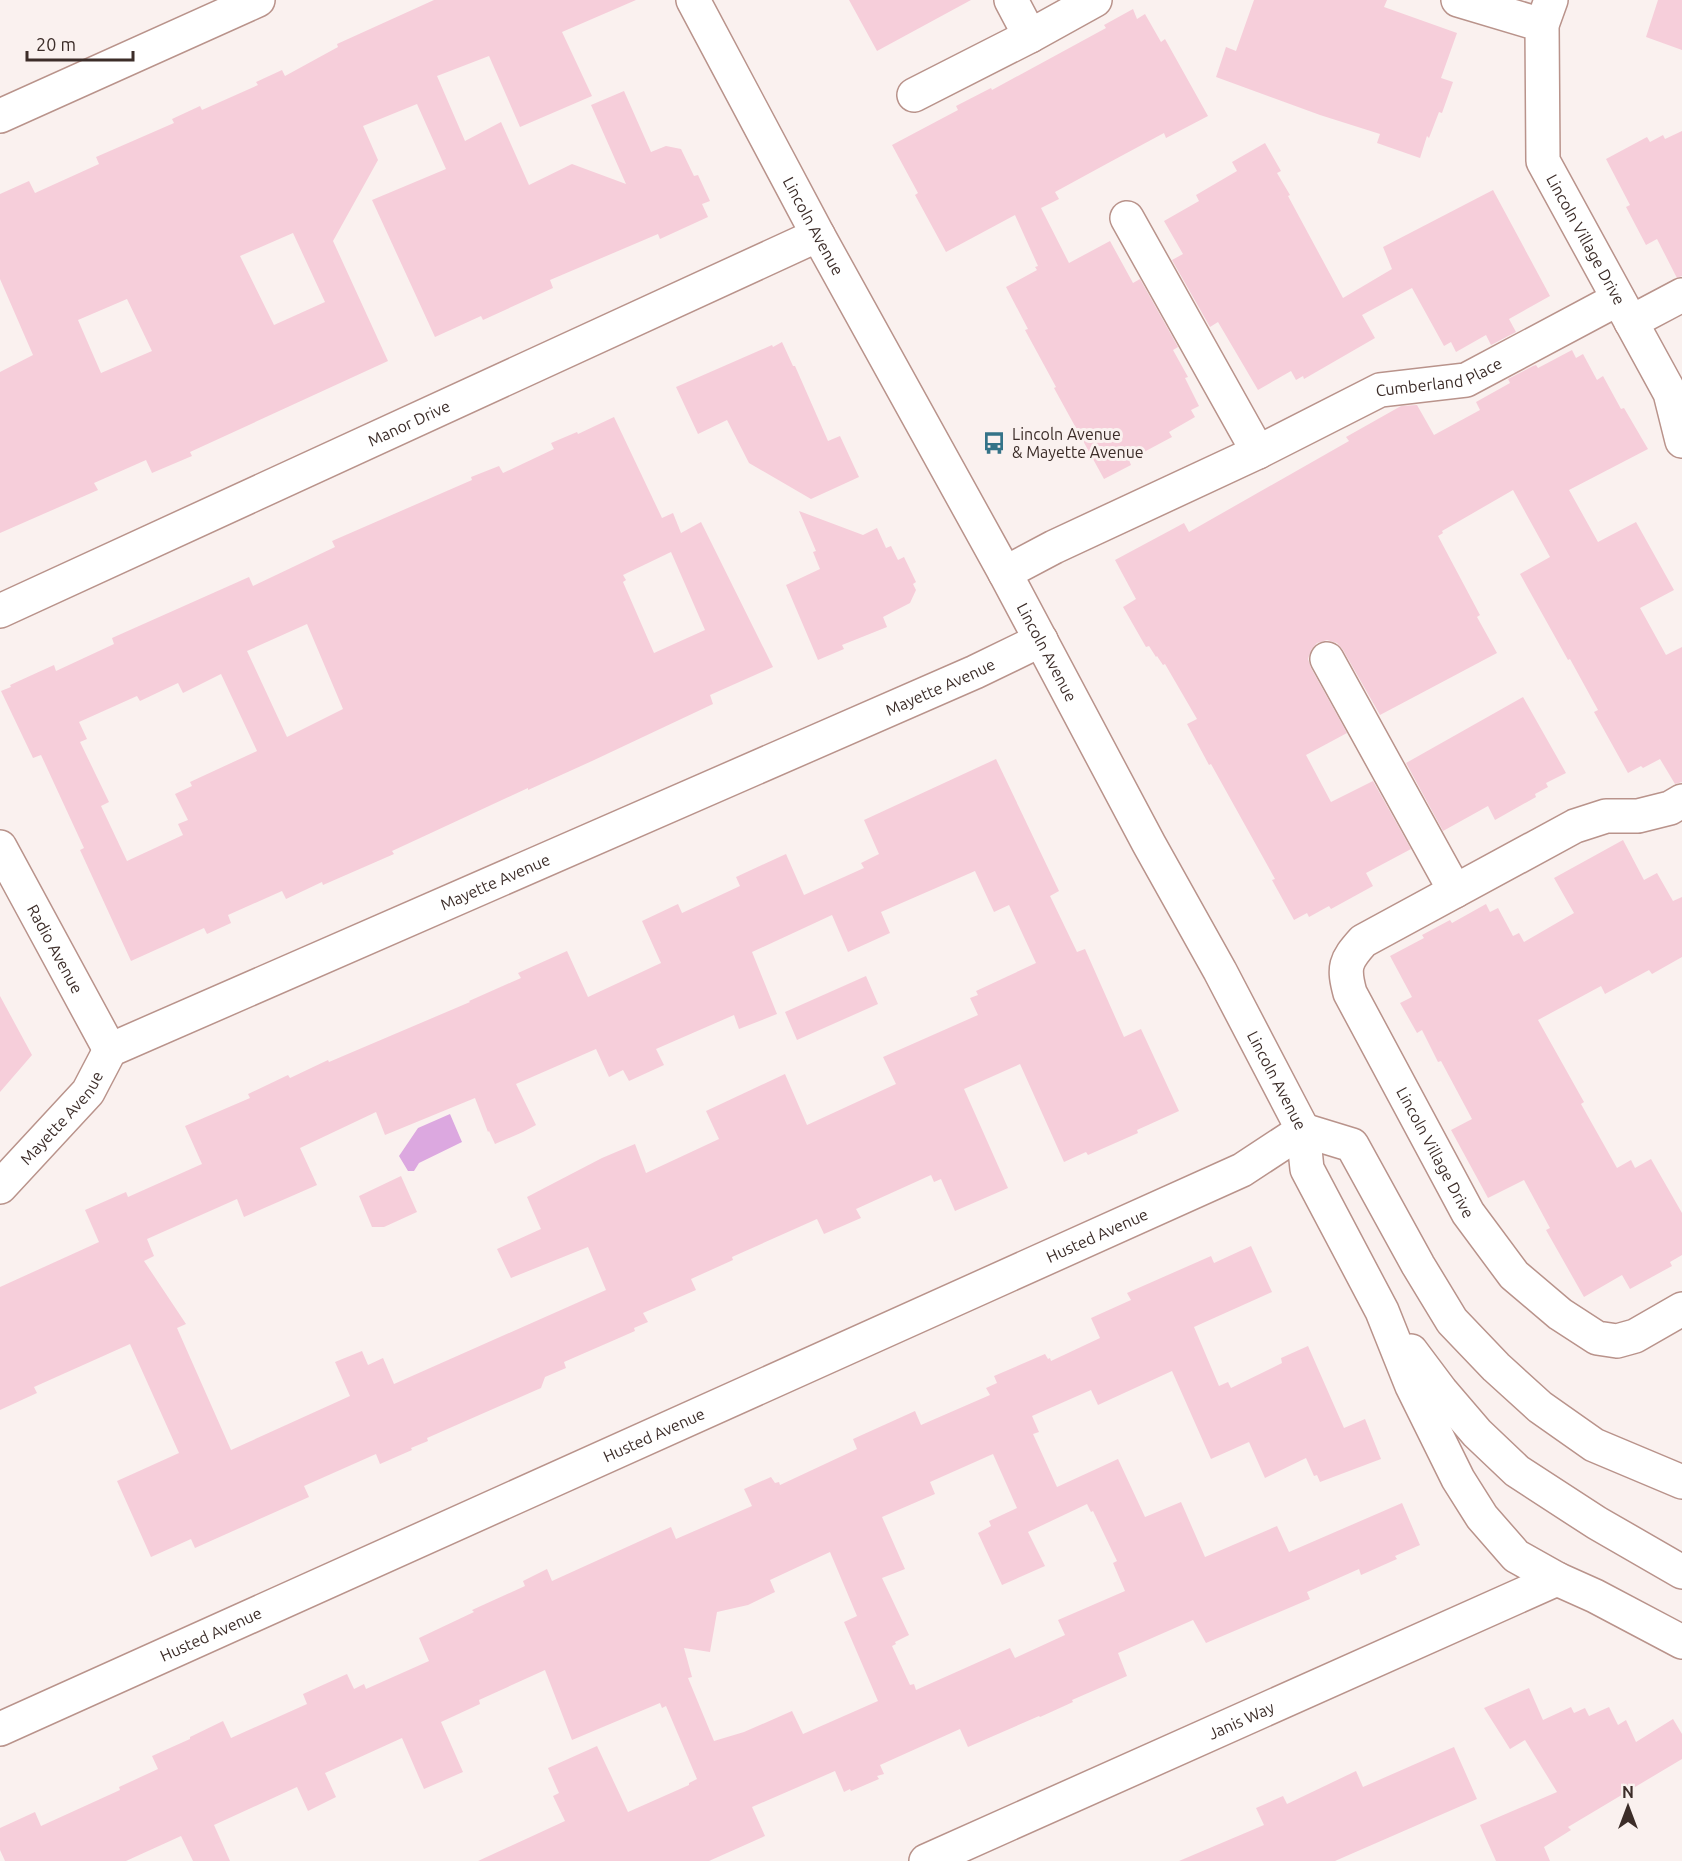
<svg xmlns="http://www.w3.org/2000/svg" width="1682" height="1861" font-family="Ubuntu,sans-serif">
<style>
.water{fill:#dca8e0}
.building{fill:#f6ceda;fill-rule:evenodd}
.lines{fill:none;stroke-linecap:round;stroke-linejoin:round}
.minor-casing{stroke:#b9938b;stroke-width:36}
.major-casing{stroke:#b9938b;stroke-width:36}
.minor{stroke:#fff;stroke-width:33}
.major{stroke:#fff;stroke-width:33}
.labels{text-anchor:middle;stroke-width:6;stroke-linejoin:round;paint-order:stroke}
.street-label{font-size:16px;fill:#3c2d29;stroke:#faf1ef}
.poi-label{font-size:16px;fill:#3c2d29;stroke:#faf1ef;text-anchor:start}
</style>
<rect width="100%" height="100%" fill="#faf1ef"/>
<path class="water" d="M450,1114L462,1142L419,1163L414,1171H408L399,1156L418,1128Z"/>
<path class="building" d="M434,0H636L562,32L592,96L520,127L489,56L437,76L465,141L501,122L529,185L572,164L626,184L591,105L624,91L651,152L666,146L681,149L694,176L698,175L710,201L702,204L708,217L660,239L658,234L550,280L553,288L483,320L481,316L435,337L372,200L446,169L417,104L363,126L378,160L333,241L388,361L190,452L192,456L152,473L146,460L94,483L98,490L0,533V372L33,355L0,279V194L29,181L35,193L99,164L96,157L174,123L172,119L200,106L202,110L258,85L256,82L282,70L285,76L338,47L337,44ZM293,233L325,302L274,325L240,256ZM127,299L152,351L101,373L78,320Z
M849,0H971L877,51Z
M1254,0H1387L1384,7L1457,33L1441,78L1453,82L1442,113L1439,112L1429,138L1427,136L1420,158L1377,143L1380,134L1320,115L1216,77L1226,47L1236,51Z
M1658,0H1682V50L1646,37Z
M1133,9L1137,19L1145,14L1161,42L1165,39L1208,116L1166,138L1164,133L1110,162L1055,192L1059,199L1041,208L1069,263L1110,241L1133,283L1140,279L1178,347L1173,350L1188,377L1185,378L1199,406L1191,410L1195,417L1169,432L1172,437L1129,460L1131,465L1104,479L1054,388L1056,387L1025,330L1028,329L1006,287L1037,270L1035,267L1038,266L1015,215L946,252L915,195L918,193L892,145L958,110L956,106L991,88L992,90L1106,28L1104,25Z
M1682,131V276L1677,278L1657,239L1646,245L1626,207L1630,205L1606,159L1647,137L1650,142L1663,135L1665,139Z
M1265,143L1281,171L1277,173L1290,195L1288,196L1343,298L1392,269L1383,247L1493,190L1550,296L1509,319L1516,332L1491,345L1486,335L1456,352L1451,342L1444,346L1412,288L1362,315L1375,338L1304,379L1303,376L1296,380L1291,371L1258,390L1218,322L1210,327L1172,260L1183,254L1164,221L1199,201L1196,195L1237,171L1232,162Z
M782,342L793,366H795L828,441L840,436L859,477L811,499L749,463L727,420L698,434L676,387L772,345L773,347Z
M1572,350L1576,358L1583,354L1597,380L1603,376L1621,409L1624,408L1648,449L1569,490L1598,542L1636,522L1674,590L1640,608L1666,655L1682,647V782L1675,784L1660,759L1643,768L1641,766L1628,773L1594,712L1598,710L1570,659L1568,660L1520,574L1550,557L1513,490L1442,531L1443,533L1438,536L1480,615L1477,617L1497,653L1380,715L1343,650L1337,643L1327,640L1317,643L1311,650L1308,659L1311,668L1347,733L1306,755L1331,802L1373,781L1411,849L1366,873L1373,886L1331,909L1329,906L1309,917L1307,913L1294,920L1272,880L1275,879L1211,764L1209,765L1187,724L1197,719L1165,664L1163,665L1157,656L1156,657L1149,646L1146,647L1123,607L1136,599L1115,560L1184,523L1189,532L1349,441L1346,437L1401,406L1417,405L1434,435L1480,410L1476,402L1510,383L1508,379L1533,366L1536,365L1538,368Z
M614,417L662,518L673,513L681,533L701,522L773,667L710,695L713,704L592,761L528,790V788L418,839L392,851L394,854L323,885L322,882L286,899L282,891L228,915L231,923L207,934L204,928L131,961L80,850L84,848L41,755L33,758L1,691L11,687L10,685L54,665L56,671L114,644L112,638L249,577L253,586L335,547L332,541L472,480L471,477L499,466L503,473L554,449L551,443L577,432L578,434ZM671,552L705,630L654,653L623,582L626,580L623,575ZM307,624L343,709L287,737L247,651ZM221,674L257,751L190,782L192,786L175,794L188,820L178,824L183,835L127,861L101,806L109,802L80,742L87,739L79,722L137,696L140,701L178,683L183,693Z
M799,511L863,535L877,528L886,548L891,546L898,560L904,557L916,582L913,584L916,590L910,603L883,617L887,627L842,645L844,649L818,660L786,585L820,569L813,552L816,551Z
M1523,697L1566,773L1546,783L1548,787L1535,794L1536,797L1495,820L1488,806L1443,831L1406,763Z
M996,759L1059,891L1050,896L1077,952L1085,949L1124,1037L1141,1029L1179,1111L1137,1130L1138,1133L1088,1155L1086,1152L1064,1162L1020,1064L964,1089L1008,1188L955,1211L941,1179L934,1182L931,1175L856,1209L861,1218L824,1234L817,1219L732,1257L733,1260L691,1279L696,1290L643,1313L648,1322L634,1328L635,1331L564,1362L566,1368L545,1377L541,1388L427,1438L428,1441L411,1448L412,1450L380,1464L376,1454L304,1486L309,1497L195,1548L191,1539L151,1557L117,1481L179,1453L130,1344L34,1387L37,1393L0,1410V1287L99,1242L85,1210L126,1192L128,1197L202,1164L185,1126L250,1098L248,1094L288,1075L290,1078L328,1060L329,1062L470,1002L469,1001L521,978L518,973L567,951L588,997L661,963L642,921L678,904L682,913L740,886L736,877L786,854L804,895L864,868L861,863L879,854L864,820ZM975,871L994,912L1009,905L1036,963L976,991L978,995L970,998L978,1015L883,1057L896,1084L807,1125L785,1074L706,1111L719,1139L646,1173L635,1144L602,1158L527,1197L541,1229L497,1249L511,1278L588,1247L606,1290L394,1384L383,1358L368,1365L362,1351L335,1362L350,1396L231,1450L177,1328L186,1324L144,1261L154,1256L147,1239L237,1199L244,1217L317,1185L300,1148L376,1112L385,1135L475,1098L488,1132L489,1131L495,1144L523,1132L536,1125L516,1084L596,1049L609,1077L623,1070L629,1081L664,1065L656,1049L734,1015L739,1029L777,1014L752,952L832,915L848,952L890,933L881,912Z
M1623,840L1644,880L1657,873L1673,901L1682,897V957L1652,974L1649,970L1605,994L1601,986L1538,1020L1584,1102L1581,1104L1617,1168L1631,1160L1635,1168L1651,1159L1682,1213V1255L1670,1262L1672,1266L1630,1289L1622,1275L1584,1297L1546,1230L1550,1228L1524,1180L1488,1198L1451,1130L1472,1119L1441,1061L1438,1062L1422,1030L1417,1033L1400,1003L1412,997L1390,956L1424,938L1422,935L1450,920L1452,923L1486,904L1490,912L1498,908L1513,936L1519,933L1524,942L1574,913L1554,878Z
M866,976L878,1004L797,1040L785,1012Z
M0,996L32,1055L0,1092Z
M401,1176L417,1212L384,1227H372L359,1196Z
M1251,1246L1272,1292L1194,1327L1219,1386L1228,1382L1231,1388L1282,1363L1281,1358L1308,1346L1344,1428L1365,1419L1381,1459L1320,1482L1317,1475L1314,1476L1306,1458L1265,1478L1249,1442L1211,1459L1172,1371L1098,1405L1091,1390L1032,1416L1039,1432L1033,1434L1057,1487L1118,1459L1145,1517L1181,1502L1205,1557L1277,1526L1289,1552L1402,1503L1420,1545L1395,1556L1397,1559L1361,1575L1359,1569L1307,1592L1310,1599L1206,1643L1193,1620L1118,1653L1127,1676L1072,1700L1073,1702L1040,1717L1039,1716L968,1747L960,1729L880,1765L884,1774L877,1776L879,1779L851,1791L850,1789L844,1792L835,1771L752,1807L765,1836L709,1861H478L565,1821L553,1796L559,1793L548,1768L597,1746L628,1812L689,1785V1783L697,1779L666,1706L662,1708L660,1703L572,1740L545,1670L479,1700L480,1704L441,1722L463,1772L424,1789L402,1738L325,1773L336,1797L308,1811L297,1787L214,1825L230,1861H193L181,1836L126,1861H5L0,1850V1828L35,1812L41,1826L120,1790L119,1787L158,1769L152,1756L190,1739V1737L223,1721L231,1738L307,1704L303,1694L347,1674L354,1689L364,1684L366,1689L429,1661L419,1638L474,1612L472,1610L525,1586L523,1581L547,1569L552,1581L671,1527L676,1539L752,1506L744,1489L771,1477L775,1483L779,1482L780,1485L857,1449L853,1439L915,1411L921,1425L990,1395L986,1388L997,1383L994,1376L1045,1354L1048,1359L1050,1358L1051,1361L1100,1338L1091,1318L1131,1300L1127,1293L1211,1256L1214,1263ZM993,1454L1017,1508L989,1521L991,1526L978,1533L1002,1585L1045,1566L1028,1532L1087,1504L1091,1512L1093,1511L1117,1561L1113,1563L1125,1591L1058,1620L1065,1635L1015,1658L1010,1648L916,1690L914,1684L910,1685L892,1646L896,1644L895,1642L909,1635L882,1578L905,1569L882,1517L935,1494L930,1482ZM830,1552L857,1616L844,1622L878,1701L803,1734L792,1711L744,1732L714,1741L688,1678L692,1677L684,1648L710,1652L717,1612L748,1605L775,1592L770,1580Z
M1529,1688L1543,1720L1571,1707L1574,1713L1585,1708L1589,1716L1609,1707L1618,1725L1626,1720L1636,1742L1673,1719L1682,1734V1759L1568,1827L1571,1830L1544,1847L1550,1861H1496L1480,1825L1557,1792L1525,1740L1510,1749L1484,1708Z
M1454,1747L1477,1799L1335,1861H1179L1264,1825L1256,1808L1283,1796L1287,1804L1356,1771L1363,1787Z"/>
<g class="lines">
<g class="minor-casing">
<g id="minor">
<path d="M1011,0L1030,36"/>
<path d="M1458,0L1542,25"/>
<path id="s1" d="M1551,0L1542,25L1543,161L1670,393L1682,441"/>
<path d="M914,95L1030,36L1095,0"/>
<path d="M0,116L258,0"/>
<path d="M1127,218L1258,452"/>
<path d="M1631,322L1682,295"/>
<path id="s2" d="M1005,573L1054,547L1258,452L1380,390L1466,380L1618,299"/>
<path id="s3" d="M0,611L818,235"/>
<path d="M1327,659L1455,891"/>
<path id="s4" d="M1682,801L1670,808L1638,816H1606L1575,826L1363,941C1345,961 1343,967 1350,993L1468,1213L1514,1275L1560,1314L1597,1338L1617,1341L1635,1336L1682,1309"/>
<path id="s5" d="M0,847L110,1050"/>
<path id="s6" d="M0,1187L88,1092L110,1050L975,672L1041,640"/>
<path id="s7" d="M0,1729L1242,1170L1303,1130"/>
<path id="s8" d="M926,1861L1557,1579L1595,1596L1682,1642"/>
</g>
</g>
<g class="major-casing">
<g id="major">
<path id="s9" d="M693,0L818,235L1005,573L1149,844L1220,971L1303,1130L1307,1169L1382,1311L1412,1386L1458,1479L1482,1517L1516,1556L1557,1579"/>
<path d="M1303,1130L1352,1145L1418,1265L1452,1321L1496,1367L1540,1407L1594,1445L1682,1482"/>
<path d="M1411,1351L1441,1391L1477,1433L1517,1471L1597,1523L1682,1572"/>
</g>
</g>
<use href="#minor" class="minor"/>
<use href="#major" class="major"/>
</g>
<defs>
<g id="bus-bare" transform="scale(1.8)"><path d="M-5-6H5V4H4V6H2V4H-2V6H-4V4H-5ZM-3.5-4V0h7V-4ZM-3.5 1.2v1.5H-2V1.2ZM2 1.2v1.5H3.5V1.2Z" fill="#347388" stroke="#faf1ef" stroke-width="2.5" paint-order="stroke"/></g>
</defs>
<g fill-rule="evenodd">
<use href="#bus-bare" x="994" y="443"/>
</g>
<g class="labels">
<g class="street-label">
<text dy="6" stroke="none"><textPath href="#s9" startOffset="256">Lincoln Avenue</textPath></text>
<text dy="6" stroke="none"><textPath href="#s1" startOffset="252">Lincoln Village Drive</textPath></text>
<text dy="6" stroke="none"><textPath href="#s2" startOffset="478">Cumberland Place</textPath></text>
<text dy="6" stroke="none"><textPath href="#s3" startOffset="450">Manor Drive</textPath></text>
<text dy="6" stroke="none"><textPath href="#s9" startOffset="742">Lincoln Avenue</textPath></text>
<text dy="6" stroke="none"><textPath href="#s6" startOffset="1083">Mayette Avenue</textPath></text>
<text dy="6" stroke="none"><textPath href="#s6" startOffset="597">Mayette Avenue</textPath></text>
<text dy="6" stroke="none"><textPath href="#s5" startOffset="116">Radio Avenue</textPath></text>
<text dy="6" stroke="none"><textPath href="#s9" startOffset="1228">Lincoln Avenue</textPath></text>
<text dy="6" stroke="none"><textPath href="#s6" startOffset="93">Mayette Avenue</textPath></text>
<text dy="6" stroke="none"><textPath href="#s4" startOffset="591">Lincoln Village Drive</textPath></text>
<text dy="6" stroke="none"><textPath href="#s7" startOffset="1203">Husted Avenue</textPath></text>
<text dy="6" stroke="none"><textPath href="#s7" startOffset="717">Husted Avenue</textPath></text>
<text dy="6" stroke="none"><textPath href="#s7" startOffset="231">Husted Avenue</textPath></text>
<text dy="6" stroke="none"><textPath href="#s8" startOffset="345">Janis Way</textPath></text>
</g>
<g class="poi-label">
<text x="1012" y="440">Lincoln Avenue<tspan x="1012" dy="18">&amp; Mayette Avenue</tspan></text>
</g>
</g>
<g transform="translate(1628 1807)" stroke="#faf1ef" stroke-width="4.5" paint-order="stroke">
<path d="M0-4.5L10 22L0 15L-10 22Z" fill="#3c2d29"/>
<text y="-9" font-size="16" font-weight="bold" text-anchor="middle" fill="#3c2d29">N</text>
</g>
<path d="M27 51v9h106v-9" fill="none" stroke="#3c2d29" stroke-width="3"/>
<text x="36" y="51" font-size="18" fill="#3c2d29" stroke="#faf1ef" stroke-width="4.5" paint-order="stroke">20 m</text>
</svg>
